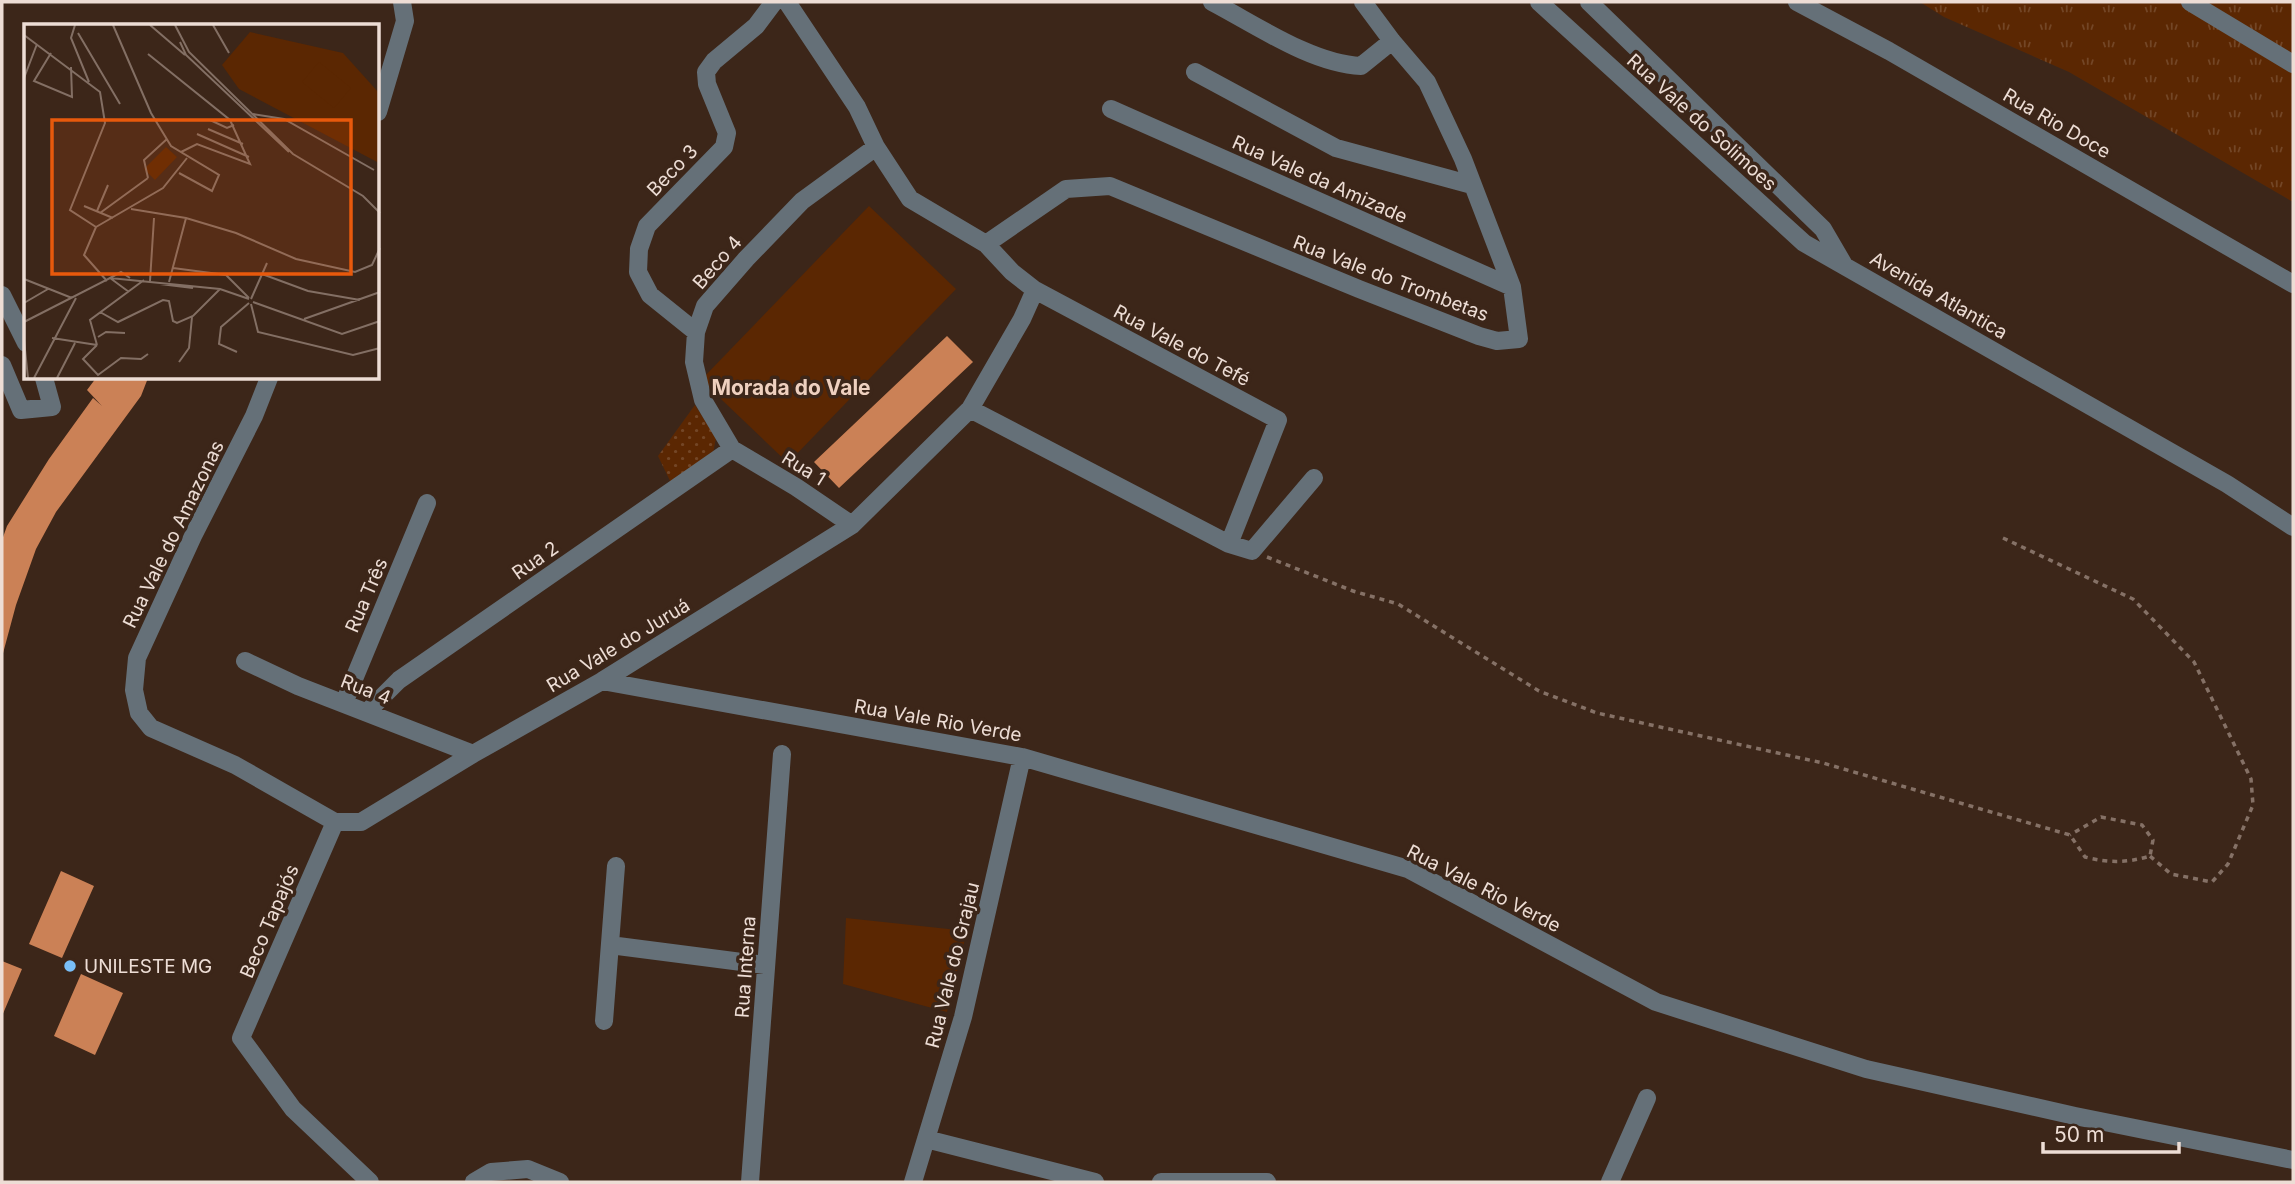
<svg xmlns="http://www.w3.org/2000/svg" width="2295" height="1184" font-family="Inter,sans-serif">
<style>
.grass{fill:url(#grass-tufts)}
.park{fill:url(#park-dots)}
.pitch{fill:#5b2702}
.building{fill:#cb8156}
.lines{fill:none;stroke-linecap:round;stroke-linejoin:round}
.path{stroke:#857166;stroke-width:3.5;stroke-dasharray:5 5;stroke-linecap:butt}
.minor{stroke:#657078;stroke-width:18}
.poi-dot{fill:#79bff8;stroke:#3c2619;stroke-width:2.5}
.labels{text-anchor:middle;stroke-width:7;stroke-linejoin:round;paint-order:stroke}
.street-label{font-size:19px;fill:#edddd5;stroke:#3c2619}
.poi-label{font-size:19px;fill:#edddd5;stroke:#3c2619;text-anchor:start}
.neighbourhood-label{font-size:21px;font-weight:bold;fill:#eed0bf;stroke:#3c2619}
.inset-road{fill:none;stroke:#836f64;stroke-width:2}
.view{fill:#e8590c;fill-opacity:0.15;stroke:#e8590c;stroke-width:3.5}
.inset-edge{fill:none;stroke:#edddd5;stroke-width:3.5}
</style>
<defs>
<pattern id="grass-tufts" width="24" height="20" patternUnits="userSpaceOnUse" patternTransform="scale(1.75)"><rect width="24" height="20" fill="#5b2702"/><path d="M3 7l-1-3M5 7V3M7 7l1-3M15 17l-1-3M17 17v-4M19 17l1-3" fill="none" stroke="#734626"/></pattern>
<pattern id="park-dots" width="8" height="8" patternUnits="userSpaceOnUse" patternTransform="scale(1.75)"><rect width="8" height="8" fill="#5b2702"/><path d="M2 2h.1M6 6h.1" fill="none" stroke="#734626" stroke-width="1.8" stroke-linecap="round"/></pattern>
</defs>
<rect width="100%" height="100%" fill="#3c2619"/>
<path class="grass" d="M1920,2H2293V202L2069,72L1944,17Z"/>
<path class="park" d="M695,405L716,438L712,458L673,487L658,456Z"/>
<path class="pitch" d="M869,206L956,289L788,463L701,380Z
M846,918L967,931L947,1012L843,984Z"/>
<path class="building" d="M947,336L973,362L839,488L814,462Z
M96,378H148L141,396L56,512L36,549L16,605L2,657V540L7,526L49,459L93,398L102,406L87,390Z
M61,871L94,886L62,958L29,944Z
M2,961L22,969L2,1016Z
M81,974L123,993L95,1055L54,1036Z"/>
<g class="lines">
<path class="path" d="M2003,538L2133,599L2194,662L2251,779L2253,805L2228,864L2212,882L2171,874L2150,856
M1267,557L1353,591L1398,604L1539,691L1597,713L1823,763L2070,835L2085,857C2108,863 2127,863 2150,856L2153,840L2142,825L2101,817L2070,835"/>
<path class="minor" d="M787,2L857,107L876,147L910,199L986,244L1012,272L1035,290L1278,420L1229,544
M1212,2C1256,25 1312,64 1361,66L1392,41
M1539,2L1804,243L2227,484L2293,527
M1589,2L1823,229L1844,265
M1797,2L1889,51L2293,284
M2190,2L2293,64
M1195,72L1336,148L1472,185
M1111,109L1512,287
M378,112L405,21L402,2
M986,244L1066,189L1110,186L1359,289L1479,336L1497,341L1519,339L1512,287L1463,159L1427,82L1392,41L1363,2
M2,295L26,343
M696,332L650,295L638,272L639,249L647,226L724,147L727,133L707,84L706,72L714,61L756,26L774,2
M2,365L21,410L52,407L44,378
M269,378L254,416L193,536L137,658L134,690L139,713L151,728L235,765L335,822H361L473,754L602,681L852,525L970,409L1022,319L1035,290
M970,409L1229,544L1252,551L1314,478
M852,525L796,487L732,449L703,400L694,362L696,332L705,306L746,259L802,201L876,147
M245,661L298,686L473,754
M602,681L1022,757L1408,869L1656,1002L1866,1069L2075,1116L2293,1160
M344,703L427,503
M367,712L399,680L732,449
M335,822L241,1038L293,1109L370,1182
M610,945L765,965
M604,1021L616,866
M926,1139L1095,1182
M474,1182L491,1172L528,1169L560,1182
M750,1182L782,754
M913,1182L963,1017L1022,757
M1161,1182H1267
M1610,1182L1647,1098"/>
</g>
<circle class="poi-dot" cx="70" cy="966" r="7"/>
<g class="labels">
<g class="street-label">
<text transform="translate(1702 122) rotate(42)" y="7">Rua Vale do Solimoes</text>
<text transform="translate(2057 123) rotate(30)" y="7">Rua Rio Doce</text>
<text transform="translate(672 170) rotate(-46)" y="7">Beco 3</text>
<text transform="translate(1320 179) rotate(24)" y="7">Rua Vale da Amizade</text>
<text transform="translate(717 262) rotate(-49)" y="7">Beco 4</text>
<text transform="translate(1391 278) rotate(21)" y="7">Rua Vale do Trombetas</text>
<text transform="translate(1939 295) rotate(30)" y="7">Avenida Atlantica</text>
<text transform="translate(1182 345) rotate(28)" y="7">Rua Vale do Tefé</text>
<text transform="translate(804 468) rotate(32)" y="7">Rua 1</text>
<text transform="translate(173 534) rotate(-64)" y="7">Rua Vale do Amazonas</text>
<text transform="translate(535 560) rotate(-35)" y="7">Rua 2</text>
<text transform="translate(366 595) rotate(-67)" y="7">Rua Três</text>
<text transform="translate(618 645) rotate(-31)" y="7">Rua Vale do Juruá</text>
<text transform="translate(366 689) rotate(21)" y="7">Rua 4</text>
<text transform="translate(938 720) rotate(10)" y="7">Rua Vale Rio Verde</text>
<text transform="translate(1484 888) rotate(27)" y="7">Rua Vale Rio Verde</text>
<text transform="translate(269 921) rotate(-67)" y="7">Beco Tapajós</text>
<text transform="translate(952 965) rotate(-76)" y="7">Rua Vale do Grajau</text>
<text transform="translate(745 967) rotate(-86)" y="7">Rua Interna</text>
</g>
<g class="poi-label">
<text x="84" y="973">UNILESTE MG</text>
</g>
<g class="neighbourhood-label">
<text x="791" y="395">Morada do Vale</text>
</g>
</g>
<g transform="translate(24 24)">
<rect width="355" height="355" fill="#3c2619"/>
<path d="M226,8L319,29L355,69V139L215,65L198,41Z" fill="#5b2702"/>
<path d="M295,38L327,64L310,84L278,58ZM142,123L153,133L131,156L120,145Z" fill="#5b2702"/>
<path class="inset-road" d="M51,1L47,14L65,58M89,1L127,89L147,122L195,151L188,167L155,149M126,1L161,31M151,1L165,28L269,130L339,172L356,189M189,1L205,29M54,9L96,80M0,11L76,68L81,99L46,186L72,203M156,18L162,31L265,128M27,29L10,57L48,73L47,43M124,30L206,96L226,140L173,120L157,128M0,54L13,20M229,90L260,95L350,146M186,96L203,104L210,101M184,105L219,120M173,110L225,133M124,154L120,136L143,115M60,182L89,194M107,185L162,194L212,209L272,235L331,248L348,241L356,224M73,187L84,161M76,189L124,154M72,203L139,164L163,134M72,203L60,231L83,257M149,244L202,251L225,274M238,250L284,267L336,276M0,255L48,274M126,257L130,194M145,258L162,194M136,260L169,264M105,268L86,254L97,248L106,254M227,275L243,239M229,278L318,310L356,297M0,279L24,265M227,280L234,308L329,331L356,324M76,288L94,298L139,276L145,277L149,297L153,299L169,292L196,265M280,295L356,268M0,298L86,254L196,265L225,275M74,313L82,308L101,309M28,314L73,321M0,316L4,354M73,321L59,335L74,351L97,334L117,335L124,330M73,321L66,296L120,256M213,328L195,320L197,303L225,279M155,338L165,324L168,293M10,354L52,274M33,354L51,319"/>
<path class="view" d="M28,96H327V250H28Z"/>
<rect width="355" height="355" class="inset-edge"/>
</g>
<rect width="2295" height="1184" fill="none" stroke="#edddd5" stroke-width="7"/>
<path d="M2043 1142v10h136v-10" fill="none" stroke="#edddd5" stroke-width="3.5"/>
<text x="2054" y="1142" font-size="21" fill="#edddd5" stroke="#3c2619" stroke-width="5" paint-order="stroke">50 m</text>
</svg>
